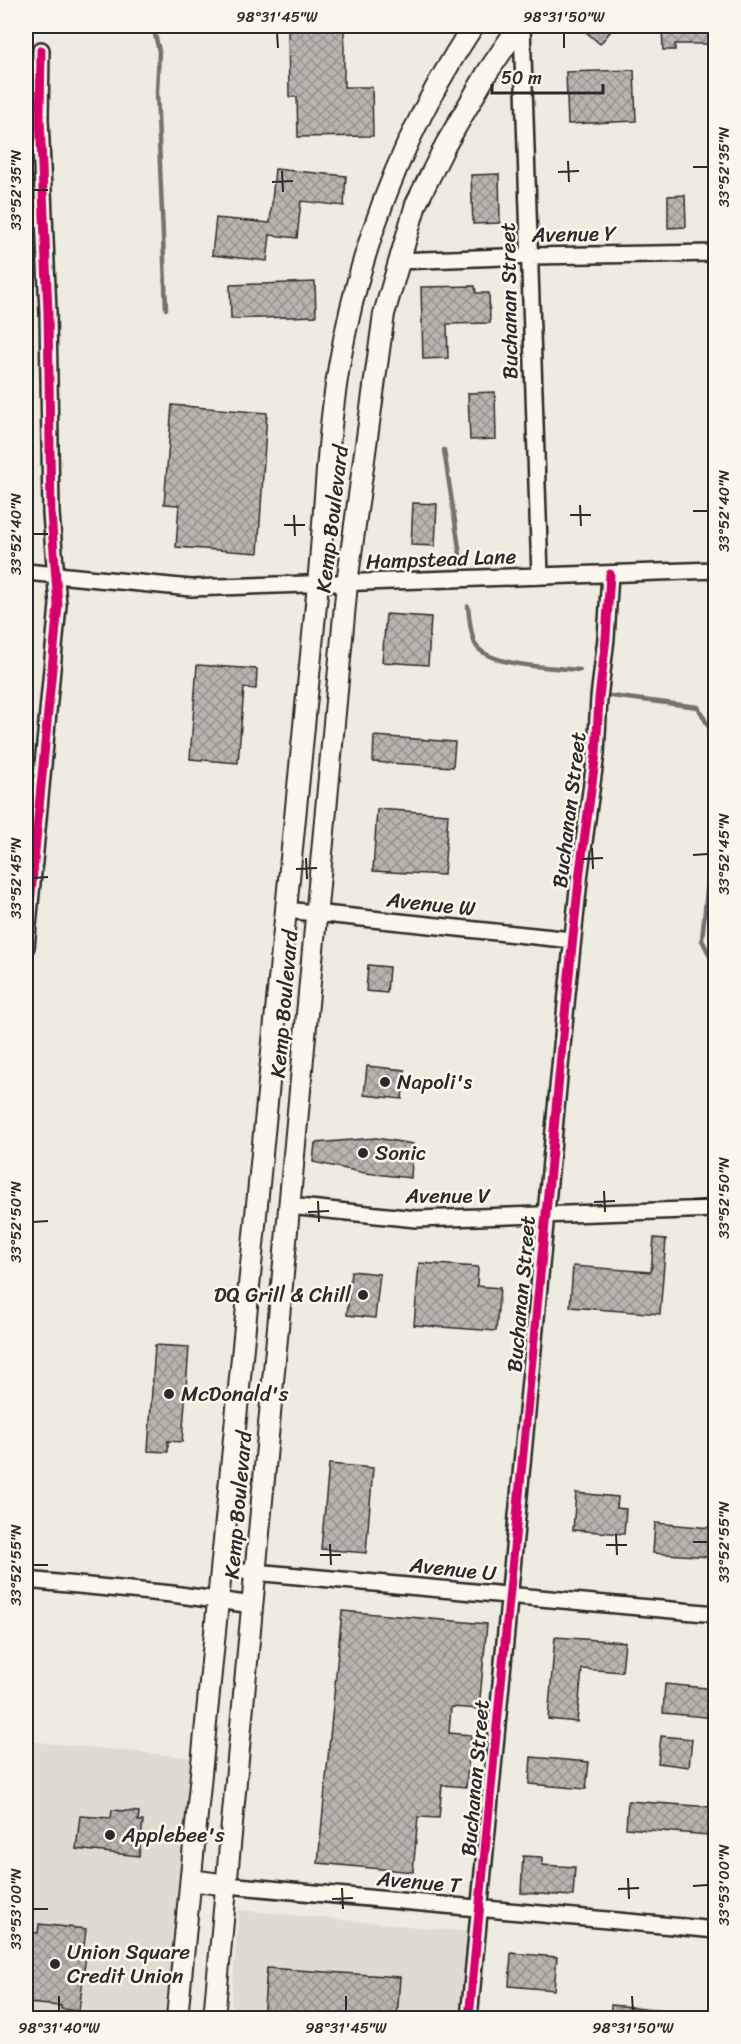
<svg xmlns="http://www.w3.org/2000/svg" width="741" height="2044" font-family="Sriracha,sans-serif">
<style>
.built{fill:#dedbd1}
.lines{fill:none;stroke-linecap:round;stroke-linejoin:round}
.stream{stroke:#74726e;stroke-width:4.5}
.building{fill:url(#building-cross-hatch);stroke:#2b2b2b;stroke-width:1.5}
.minor-casing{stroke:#2b2b2b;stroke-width:20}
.major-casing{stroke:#2b2b2b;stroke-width:24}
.minor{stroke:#fbf7ec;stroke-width:15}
.major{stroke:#fbf7ec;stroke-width:20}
.cycleway-casing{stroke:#fbf7ec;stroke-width:13}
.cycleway{stroke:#d6006c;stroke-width:9}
.ticks{fill:none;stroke:#2b2b2b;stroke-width:2}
.poi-dot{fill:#2b2b2b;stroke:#fbf7ec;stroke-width:2}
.labels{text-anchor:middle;stroke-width:5;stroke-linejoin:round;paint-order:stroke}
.street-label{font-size:21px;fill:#2b2b2b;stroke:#fbf7ec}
.poi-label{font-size:21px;fill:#2b2b2b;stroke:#fbf7ec;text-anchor:start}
.neatline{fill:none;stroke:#2b2b2b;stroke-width:2}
.ticks-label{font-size:15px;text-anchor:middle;fill:#2b2b2b}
</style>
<defs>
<pattern id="building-cross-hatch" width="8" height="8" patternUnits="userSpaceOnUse" patternTransform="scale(1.5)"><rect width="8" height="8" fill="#b8b5ae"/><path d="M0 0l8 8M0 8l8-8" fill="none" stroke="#96938e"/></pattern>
</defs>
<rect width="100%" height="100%" fill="#eeebe0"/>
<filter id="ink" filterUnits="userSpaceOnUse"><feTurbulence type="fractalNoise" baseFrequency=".0167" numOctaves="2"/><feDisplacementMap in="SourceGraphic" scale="12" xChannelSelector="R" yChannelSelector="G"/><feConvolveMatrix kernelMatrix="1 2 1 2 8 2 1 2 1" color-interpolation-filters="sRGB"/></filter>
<g filter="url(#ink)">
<path class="built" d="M26,1741L196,1758L165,2018H26Z
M239,1910L470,1932L459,2018H230Z"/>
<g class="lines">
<path class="stream" d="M153,26L159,51L157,92L166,309
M444,450L461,561
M468,606C469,615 471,640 477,647C493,667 554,667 580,670
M611,696L698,707L716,740
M716,800L702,940L710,956L716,960"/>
</g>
<path class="building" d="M288,26H344V87H372L373,136L298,137L297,97H289Z
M591,26H615L600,44L586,32Z
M662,26H716V44H675V50H663Z
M634,70L636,121L568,124L566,72Z
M275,169L346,176L344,206L301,201L297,238L270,235L267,261L212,255L216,218L270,223Z
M499,174L500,223L473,224L471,175Z
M685,195L686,227L668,228V196Z
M315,282L316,316L231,319L230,285Z
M475,286L476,293H489L490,323L447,324L448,358L423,359L421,287Z
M495,392L496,439L470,440L468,393Z
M172,405L267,413L258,553L176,547L179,505L164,504Z
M413,503L437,504L435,546L411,545Z
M386,614L431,617L428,665L382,662Z
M197,665L257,669L256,689L244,688L238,763L190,759Z
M374,736L455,742L453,767L373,762Z
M377,809L448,814L444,875L373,871Z
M368,965L389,967L387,993L366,991Z
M367,1066L405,1070L402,1099L364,1095Z
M376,1138L413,1144L411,1178L365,1173L313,1162L315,1143Z
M654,1238L666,1239L660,1314L570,1307L573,1266L651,1272Z
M419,1263L478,1267L477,1286L500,1288L496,1331L414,1325Z
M351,1271L380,1274L375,1318L347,1315Z
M155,1345L189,1347L182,1442L168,1441V1452L148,1451Z
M329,1464L373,1468L366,1553L321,1549Z
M576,1493L618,1497L617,1508L626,1509L624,1534L573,1530Z
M655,1523L711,1528L709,1557L653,1553Z
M342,1611L487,1624L479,1709L451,1707L449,1733L471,1735L466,1787L442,1785L439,1818L418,1817L413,1872L318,1863Z
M555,1637L625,1642L622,1672L582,1669L577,1722L548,1719Z
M665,1684L716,1689V1718L663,1713Z
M661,1736L692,1739L689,1767L658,1763Z
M531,1757L589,1762L586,1789L529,1784Z
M628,1801L711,1807L708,1835L626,1828Z
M112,1810L139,1812L138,1821H143L139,1856L76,1849L80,1816L111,1818Z
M523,1856L542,1857V1865L575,1867L573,1896L521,1893Z
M39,1924L86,1929L83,1954H86L79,2011L61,2009V2006L27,2003L28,1998H26V1932L38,1933Z
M511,1953L557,1957L554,1990L509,1986Z
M267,1968L400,1977L397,2019H263Z
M611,2005L666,2010V2019H610Z"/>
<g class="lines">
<g class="minor-casing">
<path id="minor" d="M522,26L540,576
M398,261L529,256L716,253
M26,572L191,588L716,570
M286,910L572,940
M26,947L58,605L51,513L48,312L40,118L41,50
M289,1206L416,1219L716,1209
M221,1569C386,1583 551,1600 716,1614
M26,1580L172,1594L253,1605
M227,1885L716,1930
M469,2018L567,994L580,871L596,754L599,698L606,638L610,574"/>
</g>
<g class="major-casing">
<path id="major" d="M191,1880L227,1885
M177,2018L318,584C325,512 327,438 339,366C360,244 405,129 473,26
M214,2018L347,583L384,314L416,204L446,144L487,73L519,26"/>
</g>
<use href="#minor" class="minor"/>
<use href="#major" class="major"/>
<g class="cycleway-casing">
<path id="cycleway" d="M26,947L58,605L51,513L48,312L40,118L41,50
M469,2018L567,994L580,871L596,754L599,698L606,638L610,574"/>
</g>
<use href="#cycleway" class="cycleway"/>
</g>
</g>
<path class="ticks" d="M277,33L278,48M564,33V48M568,161L569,182M693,167H708M282,171L283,192M558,172L579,171M272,182L293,181M33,190H48M580,505L581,526M693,511H708M294,515L295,536M570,515H591M284,525H305M33,534H48M592,848L593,869M693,855L708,854M306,858L307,879M582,859L603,858M296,869L317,868M33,878L48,877M604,1191L605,1212M693,1199L708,1198M318,1201L319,1222M594,1202L615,1201M308,1212L329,1211M33,1222L48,1221M616,1534L617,1555M693,1542H708M330,1544L331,1565M606,1545H627M320,1555H341M33,1565H48M628,1878L629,1899M693,1886L708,1885M342,1888L343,1909M618,1889L639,1888M332,1899L353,1898M33,1909H48M59,1996V2011M346,1996V2011M632,1996L633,2011"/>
<g class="poi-dot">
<circle cx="385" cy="1082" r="6"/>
<circle cx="363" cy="1153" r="6"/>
<circle cx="363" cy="1295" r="6"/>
<circle cx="169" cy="1394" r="6"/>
<circle cx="110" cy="1835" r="6"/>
<circle cx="55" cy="1964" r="6"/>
</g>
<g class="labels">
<g class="street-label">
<text transform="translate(574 234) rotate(-1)" y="7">Avenue Y</text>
<text transform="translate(509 301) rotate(-91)" y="7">Buchanan Street</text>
<text transform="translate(332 519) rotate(-83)" y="7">Kemp Boulevard</text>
<text transform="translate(441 559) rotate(-2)" y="7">Hampstead Lane</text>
<text transform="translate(569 810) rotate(-83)" y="7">Buchanan Street</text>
<text transform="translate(431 904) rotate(6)" y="7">Avenue W</text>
<text transform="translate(284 1004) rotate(-85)" y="7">Kemp Boulevard</text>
<text x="448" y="1203">Avenue V</text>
<text transform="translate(521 1294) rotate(-85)" y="7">Buchanan Street</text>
<text transform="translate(238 1505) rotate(-85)" y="7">Kemp Boulevard</text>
<text transform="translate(453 1569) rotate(6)" y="7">Avenue U</text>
<text transform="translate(475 1778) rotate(-85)" y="7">Buchanan Street</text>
<text transform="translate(419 1882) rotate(5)" y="7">Avenue T</text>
</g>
<g class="poi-label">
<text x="397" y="1089">Napoli's</text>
<text x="375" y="1160">Sonic</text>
<text x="351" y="1302" text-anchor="end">DQ Grill &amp; Chill</text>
<text x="181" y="1401">McDonald's</text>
<text x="122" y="1842">Applebee's</text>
<text x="67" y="1959">Union Square<tspan x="67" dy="24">Credit Union</tspan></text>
</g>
</g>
<rect width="741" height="2044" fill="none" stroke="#fbf7ec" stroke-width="66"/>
<path d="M492 84v9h111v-9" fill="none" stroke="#2b2b2b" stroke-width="3"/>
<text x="501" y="84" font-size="18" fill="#2b2b2b" stroke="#fbf7ec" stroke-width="4.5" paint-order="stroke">50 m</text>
<rect x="33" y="33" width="675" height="1978" class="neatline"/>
<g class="ticks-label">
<text x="277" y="22">98°31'45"W</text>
<text x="564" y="22">98°31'50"W</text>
<text transform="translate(724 167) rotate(-90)" y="5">33°52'35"N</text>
<text transform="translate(16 190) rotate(-90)" y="5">33°52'35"N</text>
<text transform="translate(724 511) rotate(-90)" y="5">33°52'40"N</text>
<text transform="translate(16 534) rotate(-90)" y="5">33°52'40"N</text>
<text transform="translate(724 854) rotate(-90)" y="5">33°52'45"N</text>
<text transform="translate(16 878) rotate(-90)" y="5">33°52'45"N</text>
<text transform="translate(724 1198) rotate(-90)" y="5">33°52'50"N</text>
<text transform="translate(16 1222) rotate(-90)" y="5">33°52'50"N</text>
<text transform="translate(724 1542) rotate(-90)" y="5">33°52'55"N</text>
<text transform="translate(16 1565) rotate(-90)" y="5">33°52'55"N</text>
<text transform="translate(724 1885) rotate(-90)" y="5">33°53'00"N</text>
<text transform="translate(16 1909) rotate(-90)" y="5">33°53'00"N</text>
<text x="59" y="2033">98°31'40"W</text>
<text x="346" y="2033">98°31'45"W</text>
<text x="633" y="2033">98°31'50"W</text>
</g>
</svg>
